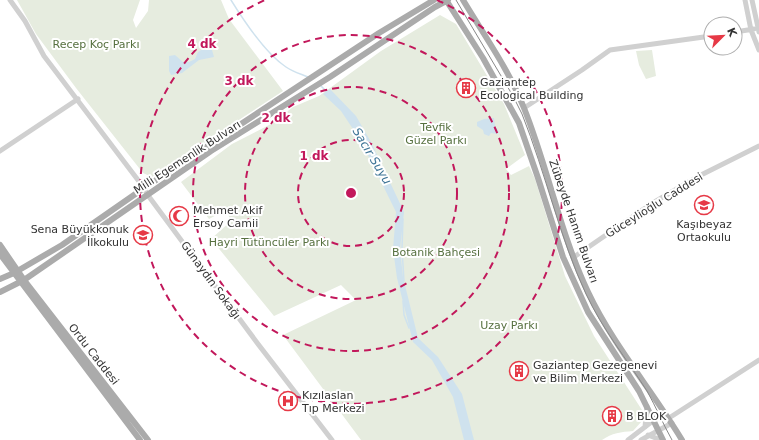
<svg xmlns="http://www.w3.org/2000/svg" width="759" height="440" font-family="'DejaVu Sans',sans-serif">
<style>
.green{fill:#e6ecdf}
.water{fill:#cfe2ee}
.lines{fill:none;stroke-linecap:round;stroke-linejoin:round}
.stream{stroke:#cfe2ee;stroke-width:1.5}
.minor{stroke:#d0d0d0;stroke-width:5}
.major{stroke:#ababab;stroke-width:6}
.tram{stroke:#888;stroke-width:1}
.ring{fill:none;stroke:#c2185b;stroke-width:2;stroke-dasharray:7 5}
.labels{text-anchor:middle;stroke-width:4;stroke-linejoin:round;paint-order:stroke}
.park-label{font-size:11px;fill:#56703f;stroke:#fff}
.poi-label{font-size:11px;fill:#333;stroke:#fff;text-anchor:start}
.street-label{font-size:11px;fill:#333;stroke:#fff}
.water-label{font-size:12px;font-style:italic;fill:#3f7597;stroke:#fff}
.centre{fill:#c2185b;stroke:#fff;stroke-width:2}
.ring-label{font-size:12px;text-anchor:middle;font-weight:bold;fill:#c2185b;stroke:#fff;stroke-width:4;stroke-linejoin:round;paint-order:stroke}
</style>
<rect width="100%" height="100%" fill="#fff"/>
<path class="green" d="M17,0H140L133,20L136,28L148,11L149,0H221L229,19L283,91L152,177L143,173L76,88L36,34Z
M440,15L456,24L504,104L525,155L506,169L511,175L529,166L535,179L565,276L594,336L642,410V421L633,431C621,432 612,433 602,440H361L283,335L356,300L341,285L274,316L211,239L231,221L226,210L209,219L181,182L232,144L271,124L293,107L319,96L381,51Z
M652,50L656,76L646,79L639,65L636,51Z"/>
<path class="water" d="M201,50H212L214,57L199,60L182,73L171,75L169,71V56L175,55L183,62H189L195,59L198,52Z
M330,89L356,116L371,142L404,212L400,249L403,277L418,338L438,357L462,394L474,440H464L453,397L432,360L413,342L397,278L393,249L396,212L361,141L341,111L323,94Z
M494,118L495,126L499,132L497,134L491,133L489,136L484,134L483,130L477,126V122L484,119Z"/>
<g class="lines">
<path class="stream" d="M231,0C244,21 265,53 286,67C293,72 301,74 308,77
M320,85L327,92
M403,219L402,249L404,281
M403,301L404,315L409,328"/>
<path class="minor" d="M10,0L25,21L44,56L144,188L147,194L258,344L332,440
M745,0L751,30L759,50
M752,0L759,32
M735,32L754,29
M524,108L582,70L610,50L711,36
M0,151L78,99
M574,257L651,204L699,176L759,146
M669,418L759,360
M645,427L647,406
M648,435L661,440
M628,440L654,420L665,413
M641,440L672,423"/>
<path class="major" d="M446,0L483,58L519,123L538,178L563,257L588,312L639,391L663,440
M463,0C484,35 509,70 524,108C548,168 560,233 588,292C613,345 652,390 682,440
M0,245L24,280L148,440
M0,254L140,440
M0,279L14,273L62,245L144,188L379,33L434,0
M0,292L24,280L211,151L330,77L435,7L448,0"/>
<path class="tram" d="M456,0L513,96L522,114C546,174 559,236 586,294C603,330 626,358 647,391C656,407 663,424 672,440"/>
</g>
<g class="ring">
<circle cx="351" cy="193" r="53"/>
<circle cx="351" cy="193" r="106"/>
<circle cx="351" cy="193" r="158"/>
<path d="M437 0A211 211 0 1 1 265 0"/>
</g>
<defs>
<g id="building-ring" transform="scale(1)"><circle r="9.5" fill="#fff" stroke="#e63946" stroke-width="1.5"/><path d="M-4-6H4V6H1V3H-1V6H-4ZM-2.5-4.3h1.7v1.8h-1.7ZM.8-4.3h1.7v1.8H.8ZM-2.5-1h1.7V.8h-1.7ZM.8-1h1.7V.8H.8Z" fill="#e63946"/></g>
<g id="school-ring" transform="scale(1)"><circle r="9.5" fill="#fff" stroke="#e63946" stroke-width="1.5"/><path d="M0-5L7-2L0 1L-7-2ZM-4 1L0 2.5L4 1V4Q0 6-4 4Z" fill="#e63946"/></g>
<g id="mosque-ring" transform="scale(1)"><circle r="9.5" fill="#fff" stroke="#e63946" stroke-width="1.5"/><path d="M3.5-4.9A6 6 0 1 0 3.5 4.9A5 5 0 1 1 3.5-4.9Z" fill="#e63946"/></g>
<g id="hospital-ring" transform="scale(1)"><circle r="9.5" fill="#fff" stroke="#e63946" stroke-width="1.5"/><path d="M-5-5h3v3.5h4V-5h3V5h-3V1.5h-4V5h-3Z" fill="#e63946"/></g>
</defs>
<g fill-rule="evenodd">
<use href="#building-ring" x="466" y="88"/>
<use href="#school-ring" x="704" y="205"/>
<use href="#mosque-ring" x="179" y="216"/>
<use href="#school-ring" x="143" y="235"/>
<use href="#building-ring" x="519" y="371"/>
<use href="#hospital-ring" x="288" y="401"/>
<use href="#building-ring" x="612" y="416"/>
</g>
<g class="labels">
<g class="park-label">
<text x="96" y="48">Recep Koç Parkı</text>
<text x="436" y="131">Tevfik<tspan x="436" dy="13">Güzel Parkı</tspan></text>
<text x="269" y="246">Hayri Tütüncüler Parkı</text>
<text x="436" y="256">Botanik Bahçesi</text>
<text x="509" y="329">Uzay Parkı</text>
</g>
<g class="poi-label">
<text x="480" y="86">Gaziantep<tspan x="480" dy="13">Ecological Building</tspan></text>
<text x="193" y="214">Mehmet Akif<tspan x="193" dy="13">Ersoy Camii</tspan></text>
<text x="704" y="228" text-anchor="middle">Kaşıbeyaz<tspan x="704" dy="13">Ortaokulu</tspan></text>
<text x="129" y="233" text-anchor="end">Sena Büyükkonuk<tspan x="129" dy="13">İlkokulu</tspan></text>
<text x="533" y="369">Gaziantep Gezegenevi<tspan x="533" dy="13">ve Bilim Merkezi</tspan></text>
<text x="302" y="399">Kızılaslan<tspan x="302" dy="13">Tıp Merkezi</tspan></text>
<text x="626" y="420">B BLOK</text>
</g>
<g class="street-label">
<text transform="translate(187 157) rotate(-33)" y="4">Milli Egemenlik Bulvarı</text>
<text transform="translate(654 205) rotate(-32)" y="4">Güceylioğlu Caddesi</text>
<text transform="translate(574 221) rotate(71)" y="4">Zübeyde Hanım Bulvarı</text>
<text transform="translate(211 280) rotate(54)" y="4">Günaydın Sokağı</text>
<text transform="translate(94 354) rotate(52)" y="4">Ordu Caddesi</text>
</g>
<g class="water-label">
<text transform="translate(372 156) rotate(59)" y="4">Sacır Suyu</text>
</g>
</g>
<circle cx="351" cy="193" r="6" class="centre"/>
<g class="ring-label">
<text x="202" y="48">4 dk</text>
<text x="239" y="85">3 dk</text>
<text x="276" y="122">2 dk</text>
<text x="314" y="160">1 dk</text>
</g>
<g transform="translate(723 36) rotate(66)"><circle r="19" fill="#ffffff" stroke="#adadad"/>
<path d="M0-3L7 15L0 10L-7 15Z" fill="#e63946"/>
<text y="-6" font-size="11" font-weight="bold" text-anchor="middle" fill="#333333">K</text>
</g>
</svg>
